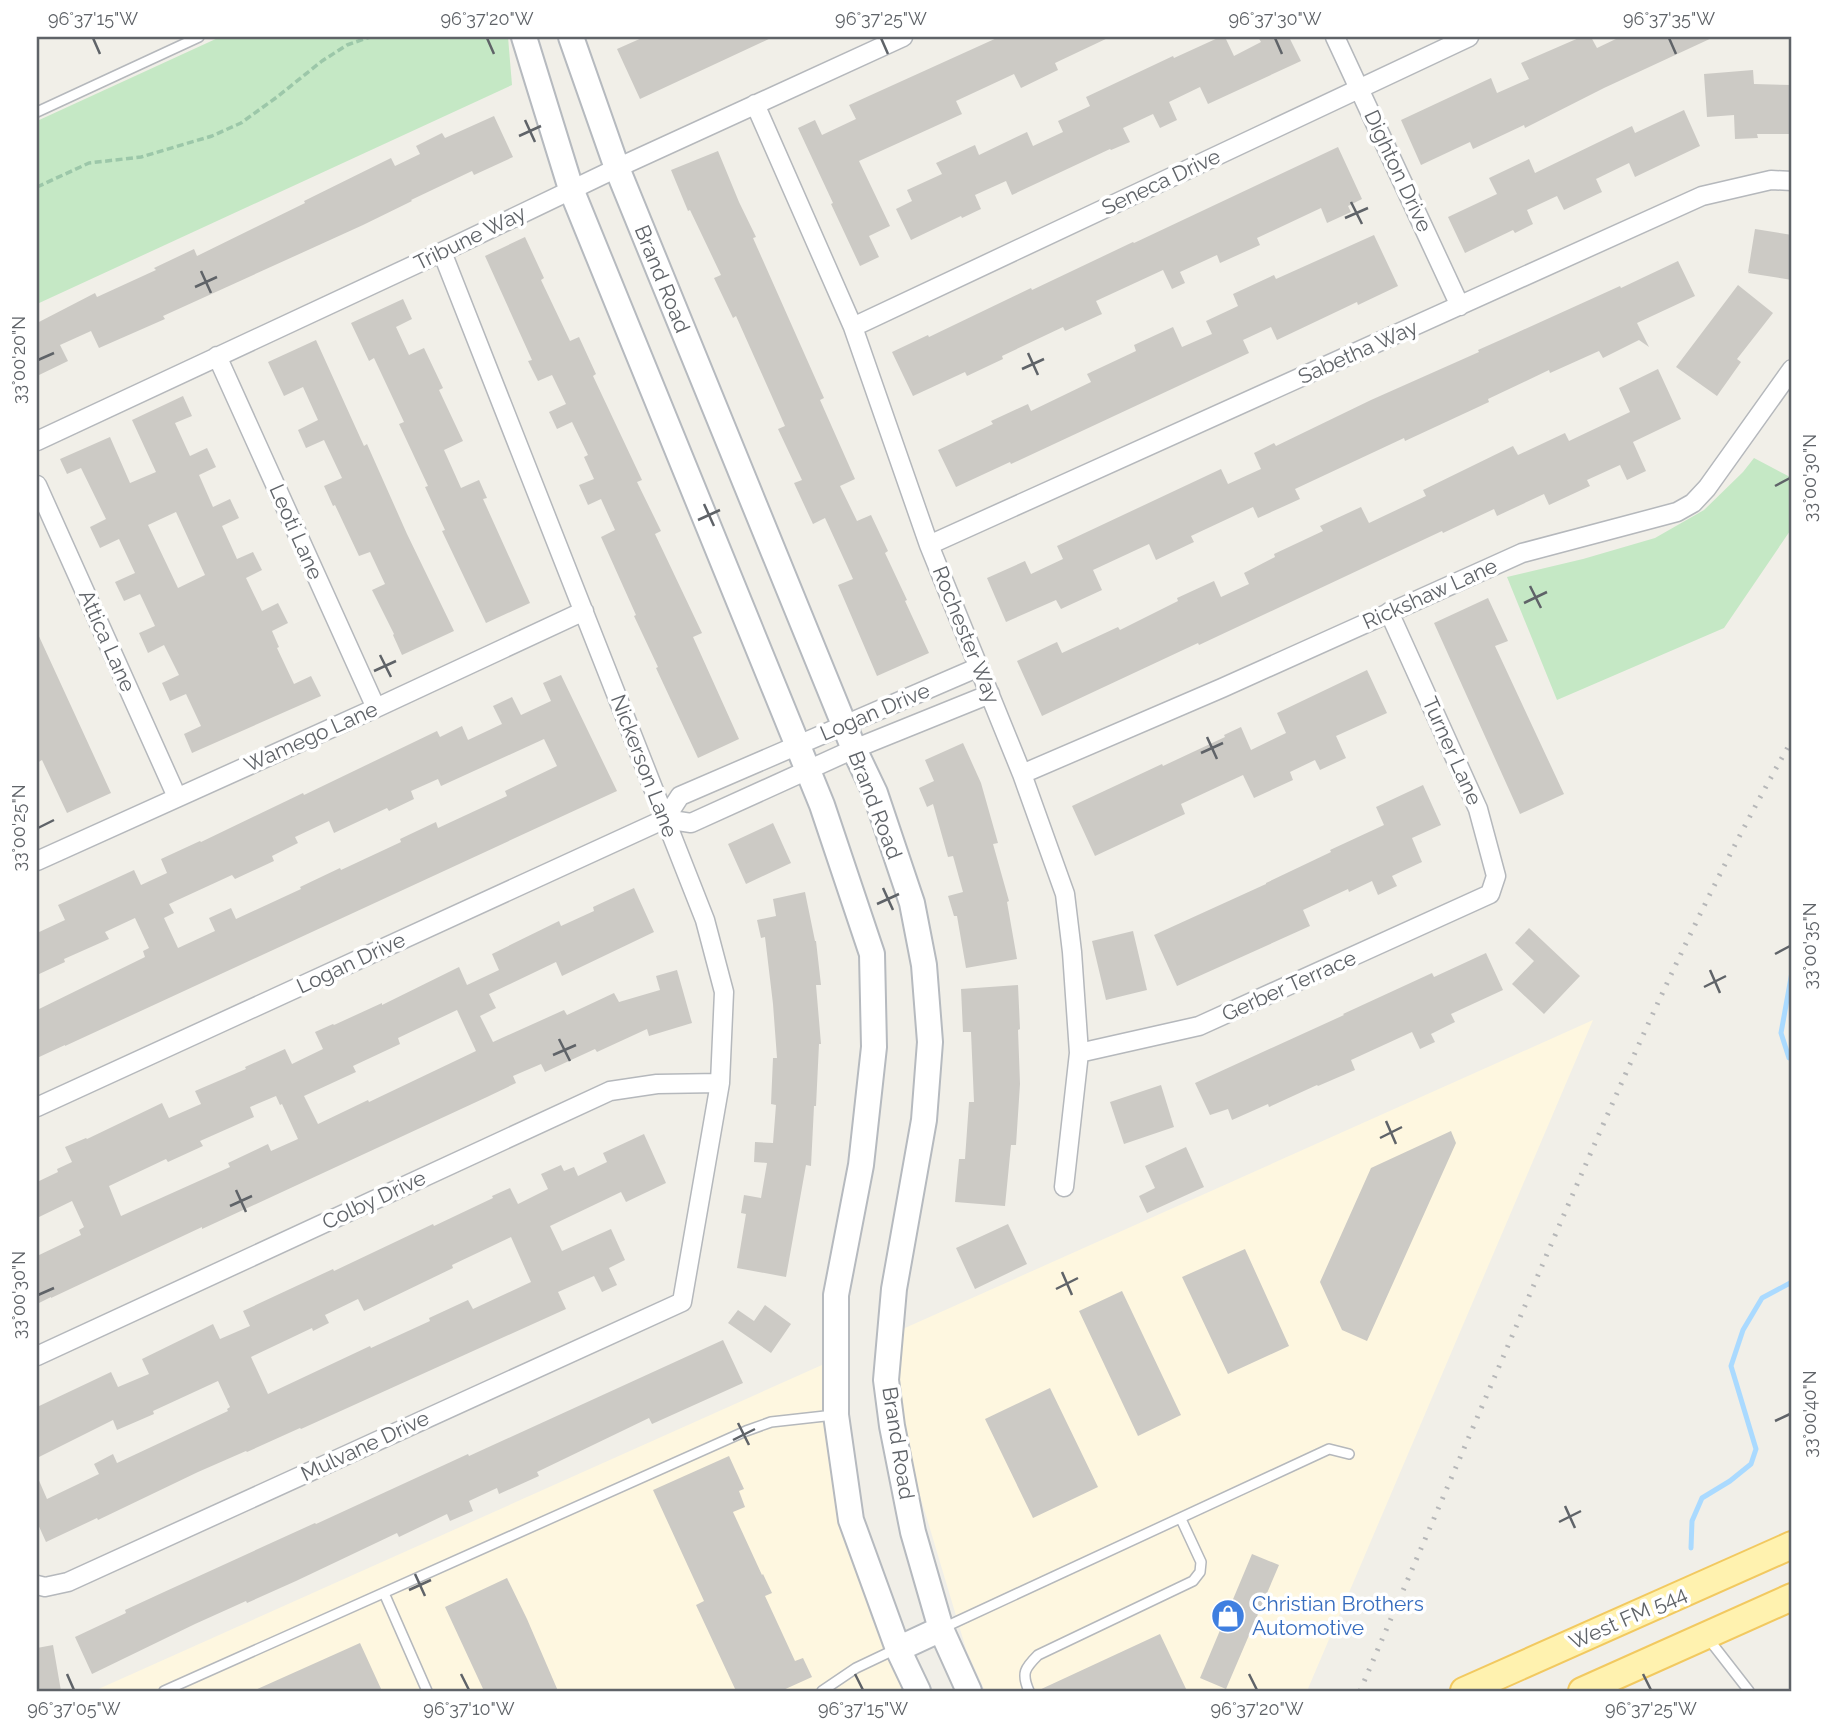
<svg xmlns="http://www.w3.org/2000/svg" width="1829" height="1728" font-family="Raleway,sans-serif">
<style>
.commercial{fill:#fef7e0}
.green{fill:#c5e8c5}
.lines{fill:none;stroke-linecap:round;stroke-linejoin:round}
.stream{stroke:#aadaff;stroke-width:5}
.building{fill:#cccac5;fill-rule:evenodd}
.service-casing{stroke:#b5b8bc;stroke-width:12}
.minor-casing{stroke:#b5b8bc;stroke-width:21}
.secondary-casing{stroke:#b6babf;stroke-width:28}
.primary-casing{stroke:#f2c960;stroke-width:30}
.path{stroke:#9cc7a9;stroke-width:3.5;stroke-dasharray:7 3.5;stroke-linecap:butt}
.service{stroke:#fff;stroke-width:9}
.minor{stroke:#fff;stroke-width:18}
.secondary{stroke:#fff;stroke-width:24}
.primary{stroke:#fff2af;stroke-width:26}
.rail{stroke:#b6b7b8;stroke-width:5;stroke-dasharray:2 9;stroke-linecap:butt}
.ticks{fill:none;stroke:#5f6368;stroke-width:2.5}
.labels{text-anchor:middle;stroke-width:7;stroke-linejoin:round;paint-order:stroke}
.street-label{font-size:21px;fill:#5f6368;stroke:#fff}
.shop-label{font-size:21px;fill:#366cbe;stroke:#fff;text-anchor:start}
.neatline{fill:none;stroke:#5f6368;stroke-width:2.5}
.ticks-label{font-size:18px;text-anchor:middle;fill:#5f6368}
</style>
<rect width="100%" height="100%" fill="#f1efe8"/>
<path class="commercial" d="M1593,1020L1307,1691H985L966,1649L904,1442L896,1332Z
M822,1365L836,1500L871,1617L903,1691H94Z"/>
<path class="green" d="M220,37H508L512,85L37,304V121Z
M1754,458L1792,478V528L1724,628L1557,700L1507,577L1583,559L1655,538L1704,510L1743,472Z"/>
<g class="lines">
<path class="stream" d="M1792,972L1781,1033L1789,1058L1792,1059
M1691,1548L1692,1521L1702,1498L1730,1481L1751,1464L1756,1449L1731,1366L1743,1330L1762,1298L1792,1282"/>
</g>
<path class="building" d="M644,37H773L640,99L617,49Z
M999,37H1110L1055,63L1058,70L1021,88L1014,74L956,101L962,114L859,161L890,226L869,236L879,257L860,266L831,204L833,203L798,128L815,120L822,135L856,119L849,105Z
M1220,37H1225L1234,56L1261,42L1258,37H1289L1301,61L1208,104L1200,87L1169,102L1177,120L1160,128L1153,114L1123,128L1130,142L1111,150L1110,149L1012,195L1006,181L975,195L981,209L962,218L961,216L911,240L896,209L912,201L907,190L942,174L936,163L975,145L979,155L1027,132L1033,146L1063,132L1058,121L1090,106L1086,97L1173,56L1174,58Z
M1581,37H1591L1597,48L1620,37H1714L1604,88L1525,128L1524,125L1473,149L1470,142L1421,165L1401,120L1491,78L1497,93L1529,79L1521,63Z
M1753,70L1754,84L1792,85V134H1757L1758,138L1735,139L1734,115L1707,117L1704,74Z
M1684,110L1700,146L1635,177L1629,163L1596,179L1602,192L1564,210L1557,196L1527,210L1533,224L1515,233L1513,230L1465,253L1448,217L1497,194L1489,178L1529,159L1535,173L1632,126L1635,133Z
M494,116L513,157L474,175L472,171L411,200L412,201L363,225L163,316L165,319L99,348L91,331L60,345L68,361L37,376V323L95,293L97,297L156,270L154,268L194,249L197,256L305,203L304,201L391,158L395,166L420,154L416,146L442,133L445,138Z
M1338,147L1362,199L1348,206L1351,212L1327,223L1321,208L1257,238L1260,245L1220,263L1217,255L1180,272L1185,283L1172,289L1163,270L1096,301L1102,314L1065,331L1063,327L1002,356L1003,359L967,376L965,372L913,396L892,352L928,335L929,337L1031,288L1032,290L1133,242L1134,243Z
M718,151L739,202L756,237L753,238L824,398L820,400L855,479L840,486L857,521L871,515L888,551L885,553L907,600L905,601L929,653L877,676L838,585L853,579L825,518L813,524L794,483L802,480L778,429L785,426L736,316L733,318L714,278L721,275L690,210L688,211L671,170Z
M1755,229L1792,235V280L1748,273L1750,271L1748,272Z
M1374,235L1398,286L1358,305L1357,302L1277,340L1271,327L1243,340L1249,353L1011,464L1010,462L956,487L938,450L993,424L991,421L1028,404L1031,411L1091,382L1087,374L1136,351L1134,345L1173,327L1182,347L1212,334L1206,321L1238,306L1233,294L1274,275L1276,279Z
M525,237L544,278L541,280L570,341L579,337L596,374L593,376L642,480L637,482L661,531L655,534L702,633L693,637L739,739L698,758L656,668L658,667L634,616L636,615L601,537L615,530L601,499L588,505L579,485L594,479L584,457L588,455L572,422L557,429L549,412L566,404L552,375L538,381L528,361L532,360L485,256Z
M1678,261L1695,296L1637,323L1649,347L1639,340L1603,358L1599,351L1550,373L1549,370L1488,399L1489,402L1405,441L1404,438L1295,489L1300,499L1258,518L1253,507L1191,536L1194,542L1156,560L1149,544L1093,570L1102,590L1061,609L1056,600L1006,622L987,578L1025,561L1031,574L1063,559L1057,546L1221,469L1228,484L1261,469L1254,453L1274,443L1276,446L1371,400L1479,352L1478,350L1514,334L1620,286L1621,288Z
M1738,285L1773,313L1737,359L1741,362L1717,396L1676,367Z
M403,299L412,319L396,327L409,355L424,348L443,388L439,390L463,441L444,450L461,488L479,480L487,498L483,499L530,603L486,623L442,531L445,530L425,487L428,486L399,424L404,422L374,358L369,361L351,323Z
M316,340L364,446L367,444L407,534L454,631L402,655L393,635L394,634L372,590L385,584L370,552L359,556L335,505L333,506L324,486L342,478L324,440L306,448L298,430L318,420L303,387L284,396L268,362Z
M1658,369L1681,419L1633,442L1646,471L1627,480L1620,465L1587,480L1590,486L1549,505L1544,494L1497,516L1494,509L1443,533L1442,531L1199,645L1198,643L1042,716L1017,661L1057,642L1062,653L1118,627L1120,630L1178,601L1177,598L1214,581L1221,597L1249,584L1244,573L1275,557L1274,554L1323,531L1320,526L1361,507L1369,523L1426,496L1423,490L1513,446L1518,455L1565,433L1569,441L1630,412L1619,388Z
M183,396L192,416L175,423L190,456L207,448L216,467L199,475L213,507L230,499L239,518L222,526L237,559L253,552L262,570L246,578L262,611L278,603L288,623L272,631L279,647L277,648L294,684L311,676L321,696L192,753L184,734L201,726L186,694L170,701L162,683L179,675L164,645L148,653L139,633L155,626L140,594L124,601L115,582L135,573L119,539L100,548L90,527L106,519L81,468L67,474L60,459L110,437L130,483L156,472L132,420ZM176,512L205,575L178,588L148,525Z
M1488,598L1508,641L1495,646L1564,794L1520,814L1434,623Z
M37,632L111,793L67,813L42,760L37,763Z
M1367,670L1387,713L1336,736L1346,758L1320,770L1315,760L1290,772L1293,780L1254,798L1243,775L1181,804L1185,814L1095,856L1072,806L1162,764L1163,766L1225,737L1224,735L1241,727L1251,750L1286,733L1277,713Z
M561,675L617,791L65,1046V1045L37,1058V1010L145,957L143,951L149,948L135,918L105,932L109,939L64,959L65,962L37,975V933L65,920L58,905L134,870L141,885L167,873L161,859L200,841L201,842L303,793L304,795L437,731L440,737L462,726L468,740L502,724L493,706L512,697L521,715L551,701L543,683ZM544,739L557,766L505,791L507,796L438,828L436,822L400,839L401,842L341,870L340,868L300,887L301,889L236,919L231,908L209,918L215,931L178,948L164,918L174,913L169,904L232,875L235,879L274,861L272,856L298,843L295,837L329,821L334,833L387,808L389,811L414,799L411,791L438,779L441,786Z
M963,743L981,783L998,843L993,844L1009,901L1007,902L1017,959L966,968L957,916H954L948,896L963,892L953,856L948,857L933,804L927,807L919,788L934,781L925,760Z
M1423,785L1441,825L1412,838L1422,862L1392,876L1397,886L1378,895L1372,881L1349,892L1348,889L1303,910L1310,926L1177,986L1154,935L1266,884V883L1331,852L1330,850L1384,825L1376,807Z
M773,823L791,863L746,884L728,844Z
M634,888L654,932L562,976L556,962L489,994L496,1008L480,1016L493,1042L564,1010L567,1015L614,993L619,1002L660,990L656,976L677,970L692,1023L649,1036L647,1029L597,1052L595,1049L545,1072L541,1064L513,1076L516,1083L487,1097L202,1229V1227L51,1298V1297L37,1304V1256L81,1235L79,1230L84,1227L72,1201L37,1218V1182L58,1172L57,1169L72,1162L65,1147L86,1138L87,1139L162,1103L169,1118L201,1104L195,1091L246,1069L245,1067L285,1049L292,1064L323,1049L315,1032L333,1024L334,1025L382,1003V1005L459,967L467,985L499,970L492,954L559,921L561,926L594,911L593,907ZM457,1010L476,1051L369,1102L368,1100L318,1124L304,1096L356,1072L353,1066L400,1044L398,1038ZM276,1096L280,1105L282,1104L298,1139L271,1151L268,1144L228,1163L230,1167L121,1216L109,1186L166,1159L168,1162L203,1146L200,1141L254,1117L250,1107Z
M805,892L815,941H816L821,985H816L821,1044H819L816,1106H814L811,1166L806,1165L786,1277L737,1268L746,1214L741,1213L744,1195L761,1198L767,1163L754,1162L755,1142L773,1143L776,1105L771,1104L773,1058H777L773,1004L765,937L761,938L757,920L776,916L773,899Z
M1529,928L1580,976L1544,1014L1512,984L1534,961L1515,943Z
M1133,931L1147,990L1106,1000L1092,941Z
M1486,953L1503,990L1451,1014L1455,1022L1431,1034L1435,1042L1420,1049L1412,1032L1351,1060L1355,1070L1318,1086L1317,1085L1269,1107L1268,1104L1232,1120L1228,1109L1210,1115L1195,1083L1344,1015L1343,1014L1432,973L1434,977Z
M1018,985L1020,1029L1018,1030L1020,1084L1016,1145H1011L1005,1206L955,1202L959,1159H965L969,1102H974L971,1032H963L961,989Z
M1161,1085L1174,1127L1124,1144L1110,1102Z
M1451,1131L1456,1143L1367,1341L1342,1330L1320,1282L1371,1168Z
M644,1134L666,1183L626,1202L621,1192L550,1226L562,1251L611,1229L625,1260L609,1268L617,1285L602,1292L594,1276L558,1292L566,1309L301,1429L300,1428L247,1452L246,1451L198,1472L98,1520L97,1518L46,1542L37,1522V1476L47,1499L99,1474L94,1464L113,1454L117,1463L228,1411L227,1409L230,1407L218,1381L153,1411L154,1414L117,1430L113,1420L37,1458V1407L111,1372L118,1387L149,1374L142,1359L195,1333L213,1324L220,1339L250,1326L243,1311L333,1269L334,1271L433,1224L434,1226L493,1198L492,1196L510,1188L518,1204L548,1189L541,1174L561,1165L564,1171L574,1167L578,1176L607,1162L603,1153ZM511,1237L531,1282L473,1309L468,1300L429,1318L430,1321L371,1348L370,1346L268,1394L251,1357L312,1328L313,1331L329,1323L325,1315L358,1299L364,1311L453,1268L452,1265Z
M1186,1147L1204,1187L1147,1213L1139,1196L1155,1188L1145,1166Z
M1008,1224L1027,1264L975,1289L956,1248Z
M1245,1249L1289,1346L1228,1374L1182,1277Z
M1122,1291L1181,1415L1138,1436L1079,1311Z
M765,1305L791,1324L771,1353L728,1323L738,1310L754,1321Z
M723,1340L743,1383L652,1424L649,1418L537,1472L539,1476L499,1494L497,1488L469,1501L473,1511L450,1521L447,1514L399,1537L397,1533L296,1581L247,1603L246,1601L195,1624L92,1674L75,1637L126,1613L125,1610L164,1592L315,1523L316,1524L468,1454L469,1456Z
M1050,1388L1098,1487L1033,1518L985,1419Z
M729,1456L744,1489L739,1491L745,1507L733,1512L762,1575L763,1574L772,1593L765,1596L795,1661L803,1658L812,1677L781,1691H736L696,1605L704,1601L653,1490Z
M1252,1554L1279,1565L1226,1689L1200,1678Z
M507,1578L527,1619L558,1691H484L445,1607Z
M1160,1634L1187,1691H1037Z
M360,1643L382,1691H253Z
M53,1645L61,1691H37V1648Z"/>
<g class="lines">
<g class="service-casing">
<path id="service" d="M37,112L199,37
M384,1593L427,1691
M943,1628L1329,1449L1349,1454
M1707,1637L1749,1691
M164,1691L746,1431L771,1422L834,1415
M822,1691L856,1668L896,1649
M1029,1691C1021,1673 1025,1668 1038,1655L1193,1581L1200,1572L1201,1562L1181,1519"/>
</g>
<g class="minor-casing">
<path id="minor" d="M1335,37L1460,306
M755,104L853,327L929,545L1022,774L1065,894L1072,952L1079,1053L1064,1187
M853,327L1469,37
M217,356L376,708
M37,441L442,252L617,168L903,37
M37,485L177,797
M929,545L1702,196L1771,180L1792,181
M1022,774L1222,688L1522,553L1677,512L1693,503L1707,488L1792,369
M665,819L680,796L979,667
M37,861L376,708L584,611
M1079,1053L1199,1026L1490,894L1496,876L1478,809L1389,612
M37,1107L665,819L691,823L854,749L990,694
M37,1356L610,1091L657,1084L720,1083
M37,1585L45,1587L68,1582L682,1302L720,1083L724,992L705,920L442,252"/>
</g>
<g class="secondary-casing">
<path id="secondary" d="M524,37L571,189L822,805L872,954L874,1047L861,1165L836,1295V1415L851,1520L898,1649L918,1691
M571,37L617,168L854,749L875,793L912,903L924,965L930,1042L924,1120L894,1289L886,1380L892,1426L913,1532L941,1629L969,1691
M898,1649L941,1629"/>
</g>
<g class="primary-casing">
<path id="primary" d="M1464,1691L1792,1545
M1582,1691L1792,1597"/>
</g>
<path class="path" d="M37,187L89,163L141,157L212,136L241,123L277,97L322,61L347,45L370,37"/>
<use href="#service" class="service"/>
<use href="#minor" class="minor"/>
<use href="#secondary" class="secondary"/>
<use href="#primary" class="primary"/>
<path class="rail" d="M1360,1691C1422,1546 1485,1400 1547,1254C1622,1080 1697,906 1792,740"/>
</g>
<path class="ticks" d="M93,38L100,54M487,38L494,54M881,38L888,54M1275,38L1282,54M1669,38L1676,54M525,120L535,142M519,136L541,126M1351,202L1362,224M1345,218L1368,208M201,271L211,293M195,287L217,277M1028,353L1038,375M38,360L54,353M1022,369L1044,359M1775,486L1790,478M704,504L714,526M698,520L720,510M1530,586L1541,608M1524,603L1547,592M380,655L391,677M374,671L396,661M1207,737L1217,759M1201,753L1223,743M38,828L54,820M883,888L893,910M877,904L899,894M1775,954L1790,946M1710,970L1720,993M1704,987L1726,976M559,1039L570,1061M553,1055L576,1045M1386,1121L1396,1144M1380,1138L1402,1127M236,1190L246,1212M230,1206L252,1196M1062,1272L1072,1295M1056,1289L1078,1278M38,1295L54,1288M1775,1421L1790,1414M738,1423L749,1445M733,1440L755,1429M1565,1506L1575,1528M1559,1522L1581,1511M415,1574L425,1596M409,1590L431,1580M67,1674L74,1690M461,1674L469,1690M855,1674L863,1690M1249,1674L1257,1690M1643,1674L1651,1690"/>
<defs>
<g id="shop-disc" transform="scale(1.75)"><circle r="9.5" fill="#3f7fe0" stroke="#fff"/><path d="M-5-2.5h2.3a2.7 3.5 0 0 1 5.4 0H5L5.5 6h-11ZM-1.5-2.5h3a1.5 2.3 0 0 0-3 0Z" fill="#fff"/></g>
</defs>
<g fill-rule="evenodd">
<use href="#shop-disc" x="1228" y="1616"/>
</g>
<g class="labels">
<g class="street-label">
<text transform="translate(1398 171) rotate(65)" y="7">Dighton Drive</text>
<text transform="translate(1161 182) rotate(-25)" y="7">Seneca Drive</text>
<text transform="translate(470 238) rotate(-26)" y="7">Tribune Way</text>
<text transform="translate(662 279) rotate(68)" y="7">Brand Road</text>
<text transform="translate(1358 352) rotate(-24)" y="7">Sabetha Way</text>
<text transform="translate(296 532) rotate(66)" y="7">Leoti Lane</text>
<text transform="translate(1430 594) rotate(-24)" y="7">Rickshaw Lane</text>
<text transform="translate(966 635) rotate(68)" y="7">Rochester Way</text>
<text transform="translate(107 641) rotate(66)" y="7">Attica Lane</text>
<text transform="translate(875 712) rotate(-23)" y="7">Logan Drive</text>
<text transform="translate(311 737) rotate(-24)" y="7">Wamego Lane</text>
<text transform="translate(1452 751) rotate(66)" y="7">Turner Lane</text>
<text transform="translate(644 766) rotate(69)" y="7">Nickerson Lane</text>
<text transform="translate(875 805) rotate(69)" y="7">Brand Road</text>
<text transform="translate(351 963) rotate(-25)" y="7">Logan Drive</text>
<text transform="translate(1289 986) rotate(-24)" y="7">Gerber Terrace</text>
<text transform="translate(374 1200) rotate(-25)" y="7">Colby Drive</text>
<text transform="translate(898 1443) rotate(81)" y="7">Brand Road</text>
<text transform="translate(365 1446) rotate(-25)" y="7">Mulvane Drive</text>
<text transform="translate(1628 1618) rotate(-24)" y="7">West FM 544</text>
</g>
<g class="shop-label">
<text x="1252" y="1611">Christian Brothers<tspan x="1252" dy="24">Automotive</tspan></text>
</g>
</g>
<rect width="1829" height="1728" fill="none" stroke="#ffffff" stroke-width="77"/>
<rect x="38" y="38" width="1752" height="1652" class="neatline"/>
<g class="ticks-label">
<text x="93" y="25">96°37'15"W</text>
<text x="487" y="25">96°37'20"W</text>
<text x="881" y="25">96°37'25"W</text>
<text x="1275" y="25">96°37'30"W</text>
<text x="1669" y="25">96°37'35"W</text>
<text transform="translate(19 360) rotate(-90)" y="6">33°00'20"N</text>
<text transform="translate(1810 478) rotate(-90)" y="6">33°00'30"N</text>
<text transform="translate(19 828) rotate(-90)" y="6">33°00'25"N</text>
<text transform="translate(1810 946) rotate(-90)" y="6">33°00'35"N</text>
<text transform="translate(19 1295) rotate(-90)" y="6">33°00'30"N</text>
<text transform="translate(1810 1414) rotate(-90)" y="6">33°00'40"N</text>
<text x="74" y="1715">96°37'05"W</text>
<text x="469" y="1715">96°37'10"W</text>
<text x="863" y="1715">96°37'15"W</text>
<text x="1257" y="1715">96°37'20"W</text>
<text x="1651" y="1715">96°37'25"W</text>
</g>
</svg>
